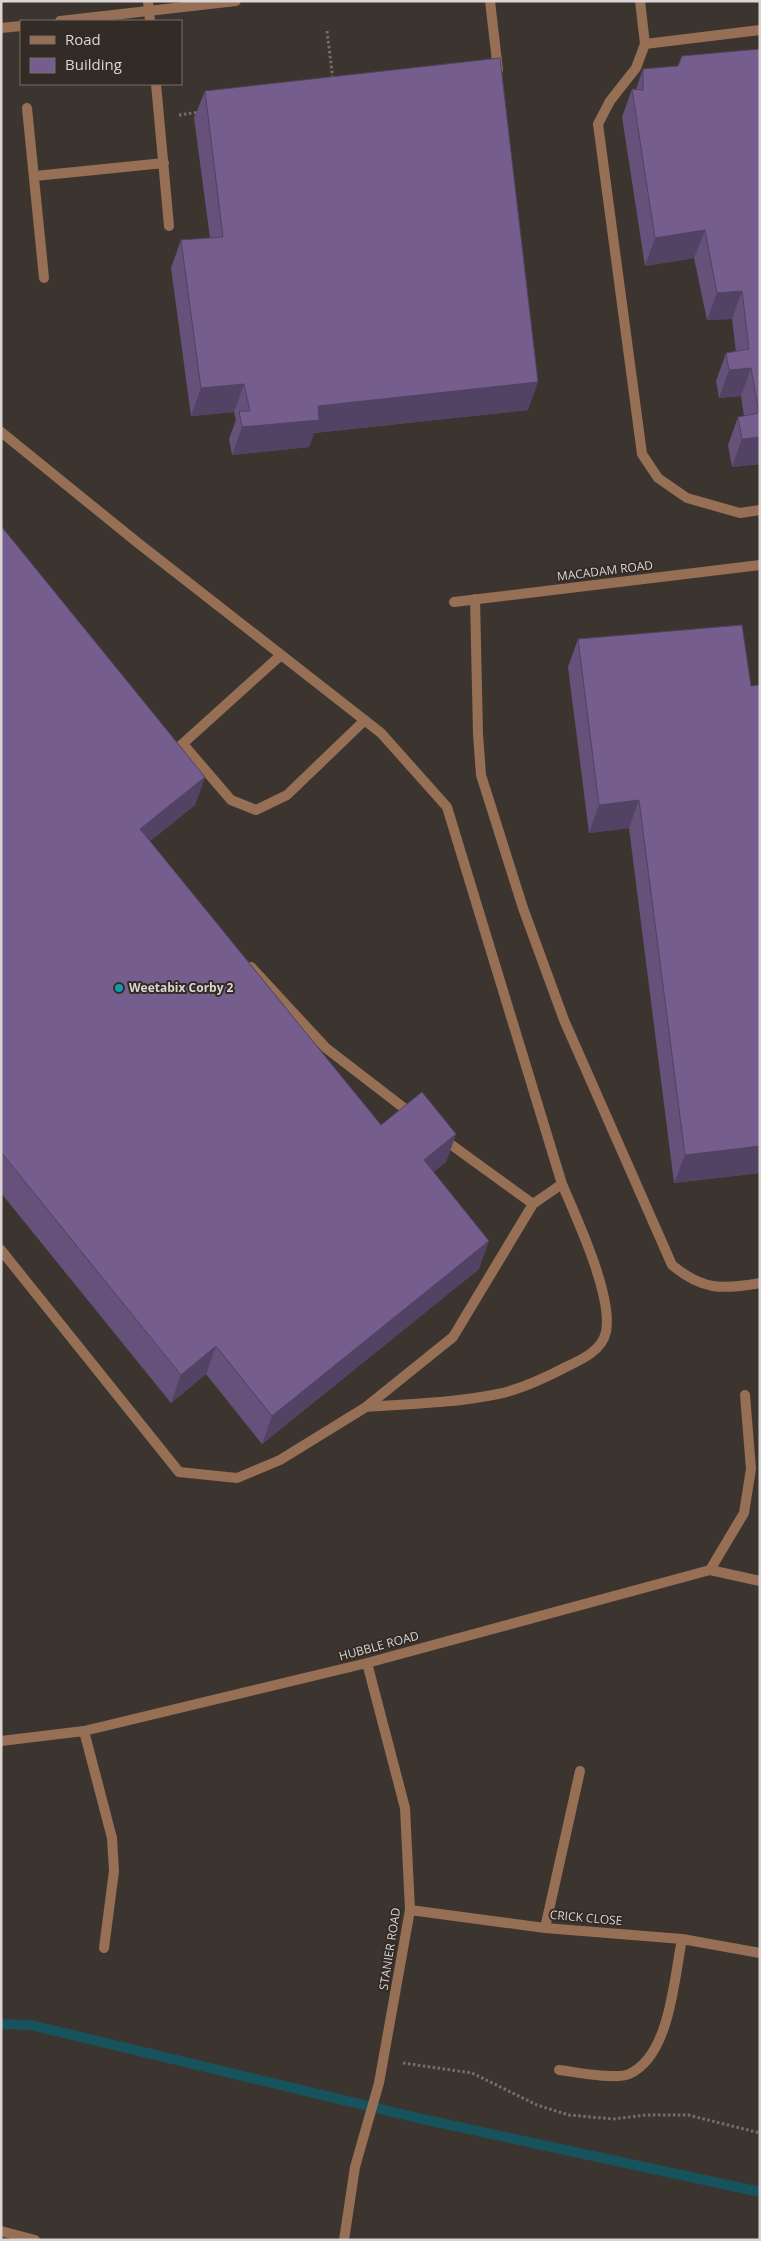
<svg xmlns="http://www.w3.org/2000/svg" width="761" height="2241" font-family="'Open Sans',sans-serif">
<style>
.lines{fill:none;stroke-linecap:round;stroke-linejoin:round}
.stream{stroke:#16535d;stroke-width:10}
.path{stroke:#756f6a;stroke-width:3;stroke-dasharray:2.5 2.5;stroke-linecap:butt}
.lane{stroke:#966f55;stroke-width:10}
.street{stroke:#966f55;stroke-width:10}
.wall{fill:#655179}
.shaded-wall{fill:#524263}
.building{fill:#755e8d;stroke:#524263}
.culture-dot{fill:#0f9aa8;stroke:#322b26;stroke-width:2}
.labels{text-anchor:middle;stroke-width:4;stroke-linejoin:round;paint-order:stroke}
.street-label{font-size:12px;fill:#dbd6d3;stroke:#322b26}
.poi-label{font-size:12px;font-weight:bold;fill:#dbd6d3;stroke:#322b26;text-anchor:start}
</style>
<rect width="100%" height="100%" fill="#3c352f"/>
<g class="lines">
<path class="stream" d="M1,2024L31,2025L422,2119L760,2192"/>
<path class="path" d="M327,31L333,80
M179,115L200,112
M403,2063L472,2073L537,2105L569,2115L613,2119L646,2115H688L760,2133"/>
<path class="lane" d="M148,1L150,21
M490,1L498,70
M640,1L645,44L636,68L610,101L598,124L642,454L658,478L687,498L740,513L760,510
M645,44L760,30
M156,84L169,226
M27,108L44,278
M35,176L164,163
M1,432L138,543L381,733L447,807L562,1184L533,1204L442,1138
M475,599L478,734L481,775L523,908L564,1020L672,1265C702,1290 722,1290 760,1283
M183,744L231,800L256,810L287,795L365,720
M178,748L281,655
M251,967L326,1048L413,1115
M1,1250L179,1472L237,1478L280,1460L366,1407L453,1337L533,1204
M366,1407C410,1404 454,1403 498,1394C522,1389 547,1377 568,1366C583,1359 602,1350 606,1332C613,1296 577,1219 562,1184"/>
<path class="street" d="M60,21L236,1
M1,28L21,26
M454,602L760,565
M710,1570L744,1513L751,1469L745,1395
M84,1731L112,1838L114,1871L104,1948
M1,1741L84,1731L367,1663L710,1570L760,1581
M410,1910L545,1928L682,1939L760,1953
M545,1928L580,1771
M559,2070C575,2072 615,2080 629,2074C670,2056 674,1979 682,1939
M1,2231L35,2240
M344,2240L355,2167L379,2083L410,1910L405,1808L367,1663"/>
</g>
<path class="wall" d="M760,49V464L732,467L728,445L738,417L744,416L741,396L719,398L716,381L726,353L736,352L732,319L707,320L694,258L645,266L622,117L632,89H636L643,69L678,66Z
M205,91L528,410L314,433L309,447L232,455L229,439L236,420L234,412L191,416L171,268L181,240L210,238L194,118Z
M1,526L205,777L195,805L150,841L381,1125L456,1134L446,1162L433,1172L479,1269L262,1444L206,1374L171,1403L1,1193Z
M578,639L751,686L760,1173L674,1183L629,828L589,833L568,667Z"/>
<path class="shaded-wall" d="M705,230L694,258L645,266L655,238Z
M742,291L732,319L707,320L717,293Z
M751,368L741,396L719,398L729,370Z
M538,382L528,410L314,433L309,447L232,455L242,427L318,406Z
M244,384L234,412L191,416L201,388Z
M760,437V464L732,467L742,439Z
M205,777L195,805L130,857L140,829Z
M639,800L629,828L589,833L599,805Z
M456,1134L446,1162L414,1188L424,1160Z
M760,1146V1173L674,1183L685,1155Z
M489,1241L479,1269L262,1444L272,1416Z
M216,1346L206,1374L171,1403L181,1375Z"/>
<path class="building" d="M760,49V437L742,439L738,417L759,413L751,368L729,370L726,353L749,349L742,291L717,293L705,230L655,238L632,89L643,90V69L678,66L682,56Z
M500,58L538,382L318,406L319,420L242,427L239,411H250L244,384L201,388L181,240L223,237L205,91Z
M1,526L205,777L140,829L381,1125L422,1092L456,1134L424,1160L489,1241L272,1416L216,1346L181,1375L1,1152Z
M742,625L751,686L760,685V1146L685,1155L639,800L599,805L578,639Z"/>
<circle class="culture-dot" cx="119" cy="988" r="5"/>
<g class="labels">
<g class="street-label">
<text transform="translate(605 571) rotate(-7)" y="4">MACADAM ROAD</text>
<text transform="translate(379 1646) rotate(-15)" y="4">HUBBLE ROAD</text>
<text transform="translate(586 1918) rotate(5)" y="4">CRICK CLOSE</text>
<text transform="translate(390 1949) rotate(-81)" y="4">STANIER ROAD</text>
</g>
<g class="poi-label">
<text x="129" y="992">Weetabix Corby 2</text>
</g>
</g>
<rect width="761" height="2241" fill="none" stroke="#dbd6d3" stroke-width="5"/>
<rect x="20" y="20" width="162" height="65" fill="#322b26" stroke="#766f6b"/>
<rect x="30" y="36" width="25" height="8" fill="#966f55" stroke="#766f6b"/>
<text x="65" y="45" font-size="15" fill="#dbd6d3">Road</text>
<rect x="30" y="58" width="25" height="15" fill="#755e8d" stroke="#766f6b"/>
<text x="65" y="70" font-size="15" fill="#dbd6d3">Building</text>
</svg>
